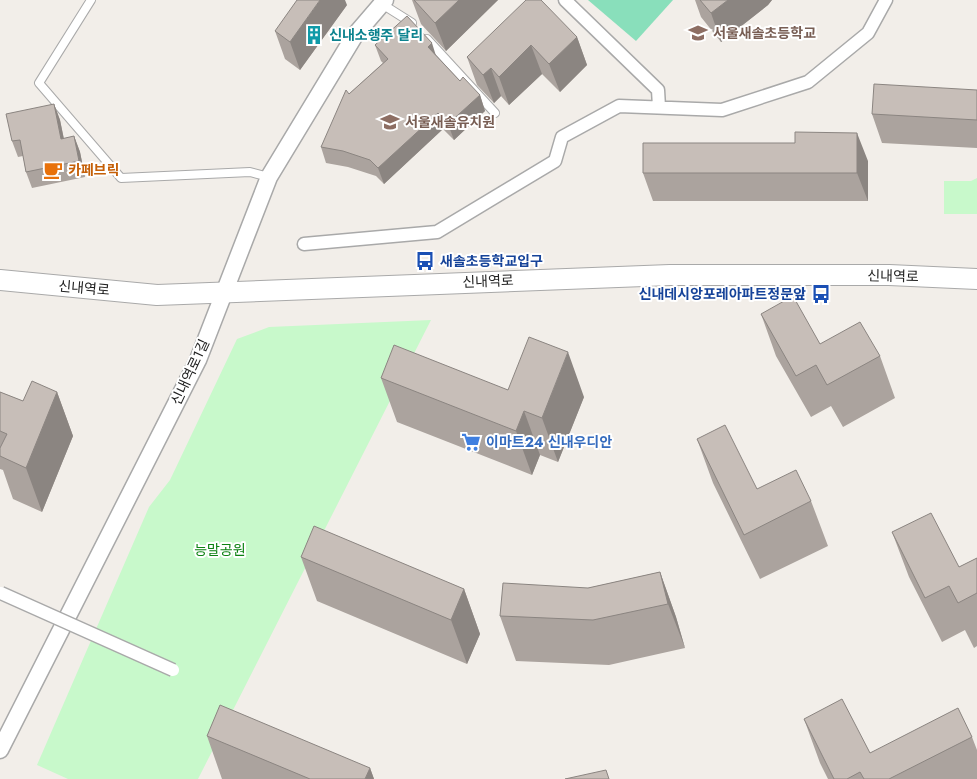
<svg xmlns="http://www.w3.org/2000/svg" width="977" height="779" font-family="Jost,'Noto Sans KR',sans-serif">
<style>
.park{fill:#c8f9cb}
.pitch{fill:#89dfbb}
.lines{fill:none;stroke-linecap:round;stroke-linejoin:round}
.service-casing{stroke:#a9a9a9;stroke-width:10}
.pedestrian-casing{stroke:#a9a9a9;stroke-width:15}
.minor-casing{stroke:#a9a9a9;stroke-width:19}
.tertiary-casing{stroke:#a9a9a9;stroke-width:22}
.service{stroke:#fff;stroke-width:8}
.pedestrian{stroke:#fff;stroke-width:12}
.minor{stroke:#fff;stroke-width:16}
.tertiary{stroke:#fff;stroke-width:20}
.pedestrian-bridge-casing{stroke:#a9a9a9;stroke-width:15;stroke-linecap:butt}
.pedestrian-bridge{stroke:#fff;stroke-width:12}
.wall{fill:#aba39e}
.shaded-wall{fill:#8b8581}
.building{fill:#c7beb8;stroke:#8b8581}
.labels{text-anchor:middle;stroke-width:4;stroke-linejoin:round;paint-order:stroke}
.education-label{font-size:14px;font-weight:bold;fill:#785e54;stroke:#fff;text-anchor:start}
.culture-label{font-size:14px;font-weight:bold;fill:#0d838f;stroke:#fff;text-anchor:start}
.food-label{font-size:14px;font-weight:bold;fill:#c56008;stroke:#fff;text-anchor:start}
.transit-label{font-size:14px;font-weight:bold;fill:#164399;stroke:#fff;text-anchor:start}
.street-label{font-size:14px;fill:#222;stroke:#fff}
.shop-label{font-size:14px;font-weight:bold;fill:#366cbe;stroke:#fff;text-anchor:start}
.park-label{font-size:14px;fill:#0d8213;stroke:#fff}
</style>
<rect width="100%" height="100%" fill="#f2eee9"/>
<path class="park" d="M977,178V214H944V181H971Z
M431,320L198,779H68L37,765L149,507L170,480L237,339L269,327Z"/>
<path class="pitch" d="M588,0H673L636,41Z"/>
<g class="lines">
<g class="service-casing">
<path id="service" d="M91,0L39,83L121,178L250,172L269,177
M382,4L412,23
M427,39L495,113"/>
</g>
<g class="pedestrian-casing">
<path id="pedestrian" d="M565,0L658,90L659,107
M304,244L437,232L555,161L562,137L619,106L722,110L808,82L868,33L886,0"/>
</g>
<g class="minor-casing">
<path id="minor" d="M0,750L198,360L269,177L355,35L385,0"/>
</g>
<g class="tertiary-casing">
<path id="tertiary" d="M0,280L157,295L670,275H889L977,279"/>
</g>
<use href="#service" class="service"/>
<use href="#pedestrian" class="pedestrian"/>
<use href="#minor" class="minor"/>
<use href="#tertiary" class="tertiary"/>
<g class="pedestrian-bridge-casing">
<path id="pedestrian-bridge" d="M1,593L173,670"/>
</g>
<use href="#pedestrian-bridge" class="pedestrian-bridge"/>
</g>
<path class="wall" d="M412,0H498L446,51L421,24Z
M695,0H772L768,5L721,42L701,17Z
M347,5L300,70L285,59L275,31Z
M577,37L587,65L560,92L542,74L509,105L501,96L494,103L477,85L467,57Z
M375,45L436,56L460,81L480,95L485,111L454,140L443,129L384,184L376,176L348,167L326,163L321,147L349,94L383,63L381,61Z
M977,90V148L882,143L872,114Z
M54,104L60,120L64,139L74,136L80,152L85,177L32,188L26,172L23,156L18,157L12,141Z
M868,161V201H653L643,173Z
M761,314L820,344L880,356L895,398L843,427L831,406L811,417L776,356Z
M381,378L508,390L584,397L558,462L540,455L532,475L397,422Z
M0,392L23,401L57,392L73,436L42,512L13,499L3,470L0,469Z
M697,439L757,489L811,501L828,546L760,579L713,483Z
M892,532L959,567L977,558V646L974,648L965,630L942,642L909,577Z
M301,557L464,589L480,634L467,664L317,601Z
M660,572L676,617L685,648L609,665L516,661L500,616L588,588Z
M804,719L870,753L972,737L977,750V779H828L820,763Z
M207,736L370,768L374,779H222Z"/>
<path class="shaded-wall" d="M320,0H345L347,5L300,70L290,42Z
M459,0H498L446,51L435,23Z
M728,0H772L768,5L721,42L711,13Z
M577,37L587,65L560,92L549,64Z
M432,43L437,59L428,47Z
M531,45L542,74L509,105L499,77Z
M491,68L501,96L494,103L483,75Z
M480,95L485,111L454,140L448,124Z
M54,104L60,120L67,155L61,139Z
M438,113L443,129L384,184L378,168Z
M857,133L868,161V201L857,173Z
M74,136L80,152L85,177L79,161Z
M568,352L584,397L558,462L542,418Z
M57,392L73,436L42,512L26,468Z
M524,411L540,455L532,475L516,431Z
M660,572L676,617L685,648L668,604Z
M464,589L480,634L467,664L451,620Z
M370,768L374,779H365Z"/>
<path class="building" d="M297,0H320L290,42L275,31Z
M414,0H459L435,23Z
M526,0H541L577,37L549,64L531,45L499,77L491,68L483,75L467,57Z
M700,0H728L711,13Z
M407,16L432,43L428,47L460,81L463,77L480,95L448,124L438,113L378,168L370,160L343,151L321,147L346,90L349,94L388,59L375,45Z
M874,84L977,90V120L872,114Z
M54,104L61,139L74,136L79,161L26,172L20,140L12,141L6,114Z
M795,132L857,133V173H643V143H795Z
M793,296L820,344L860,322L880,356L827,385L816,365L796,376L761,314Z
M529,337L568,352L542,418L524,411L516,431L381,378L394,345L508,390Z
M32,381L57,392L26,468L0,456V448L7,434L0,431V392L23,401Z
M725,425L757,489L796,470L811,501L744,535L697,439Z
M931,513L959,567L977,558V593L958,603L949,586L925,598L892,532Z
M314,526L464,589L451,620L301,557Z
M660,572L668,604L593,620L500,616L503,583L588,588Z
M842,699L870,753L958,708L972,737L889,779H864L860,772L847,779H834L804,719Z
M220,705L370,768L365,779H310L207,736Z
M606,770L609,779H565Z"/>
<defs>
<g id="school-bare" transform="scale(1.5)"><path d="M0-5L7-2L0 1L-7-2ZM-4 1L0 2.5L4 1V4Q0 6-4 4Z" fill="#8d6e63" stroke="#fff" stroke-width="2.5" paint-order="stroke"/></g>
<g id="building-bare" transform="scale(1.5)"><path d="M-4-6H4V6H1V3H-1V6H-4ZM-2.5-4.3h1.7v1.8h-1.7ZM.8-4.3h1.7v1.8H.8ZM-2.5-1h1.7V.8h-1.7ZM.8-1h1.7V.8H.8Z" fill="#0f9aa8" stroke="#fff" stroke-width="2.5" paint-order="stroke"/></g>
<g id="cafe-bare" transform="scale(1.5)"><path d="M-5.5-4.5H6V0H3Q3 3.5 0 3.5H-2.5Q-5.5 3.5-5.5 0ZM3-3.2v2h1.7v-2ZM-6 4.5H4V6H-6Z" fill="#e8710a" stroke="#fff" stroke-width="2.5" paint-order="stroke"/></g>
<g id="bus-bare" transform="scale(1.5)"><path d="M-5-6H5V4H4V6H2V4H-2V6H-4V4H-5ZM-3.5-4V0h7V-4ZM-3.5 1.2v1.5H-2V1.2ZM2 1.2v1.5H3.5V1.2Z" fill="#1a4fb4" stroke="#fff" stroke-width="2.5" paint-order="stroke"/></g>
<g id="supermarket-bare" transform="scale(1.5)"><path d="M-6-5.5h2.5l.6 2H6L4.5 2H-2.5L-4.4-4H-6ZM-1.5 3.2a1.3 1.3 0 1 0 .1 0ZM3 3.2a1.3 1.3 0 1 0 .1 0Z" fill="#3f7fe0" stroke="#fff" stroke-width="2.5" paint-order="stroke"/></g>
</defs>
<g fill-rule="evenodd">
<use href="#school-bare" x="698" y="33"/>
<use href="#building-bare" x="314" y="35"/>
<use href="#school-bare" x="390" y="122"/>
<use href="#cafe-bare" x="53" y="170"/>
<use href="#bus-bare" x="425" y="261"/>
<use href="#bus-bare" x="821" y="294"/>
<use href="#supermarket-bare" x="471" y="442"/>
</g>
<g class="labels">
<g class="education-label">
<text x="713" y="38">서울새솔초등학교</text>
<text x="405" y="127">서울새솔유치원</text>
</g>
<g class="culture-label">
<text x="329" y="40">신내소행주 달리</text>
</g>
<g class="food-label">
<text x="68" y="175">카페브릭</text>
</g>
<g class="transit-label">
<text x="440" y="266">새솔초등학교입구</text>
<text x="806" y="299" text-anchor="end">신내데시앙포레아파트정문앞</text>
</g>
<g class="street-label">
<text transform="translate(893 276) rotate(1)" y="5">신내역로</text>
<text transform="translate(488 281) rotate(-2)" y="5">신내역로</text>
<text transform="translate(84 288) rotate(5)" y="5">신내역로</text>
<text transform="translate(190 372) rotate(-65)" y="5">신내역로1길</text>
</g>
<g class="shop-label">
<text x="486" y="447">이마트24 신내우디안</text>
</g>
<g class="park-label">
<text x="220" y="555">능말공원</text>
</g>
</g>
</svg>
